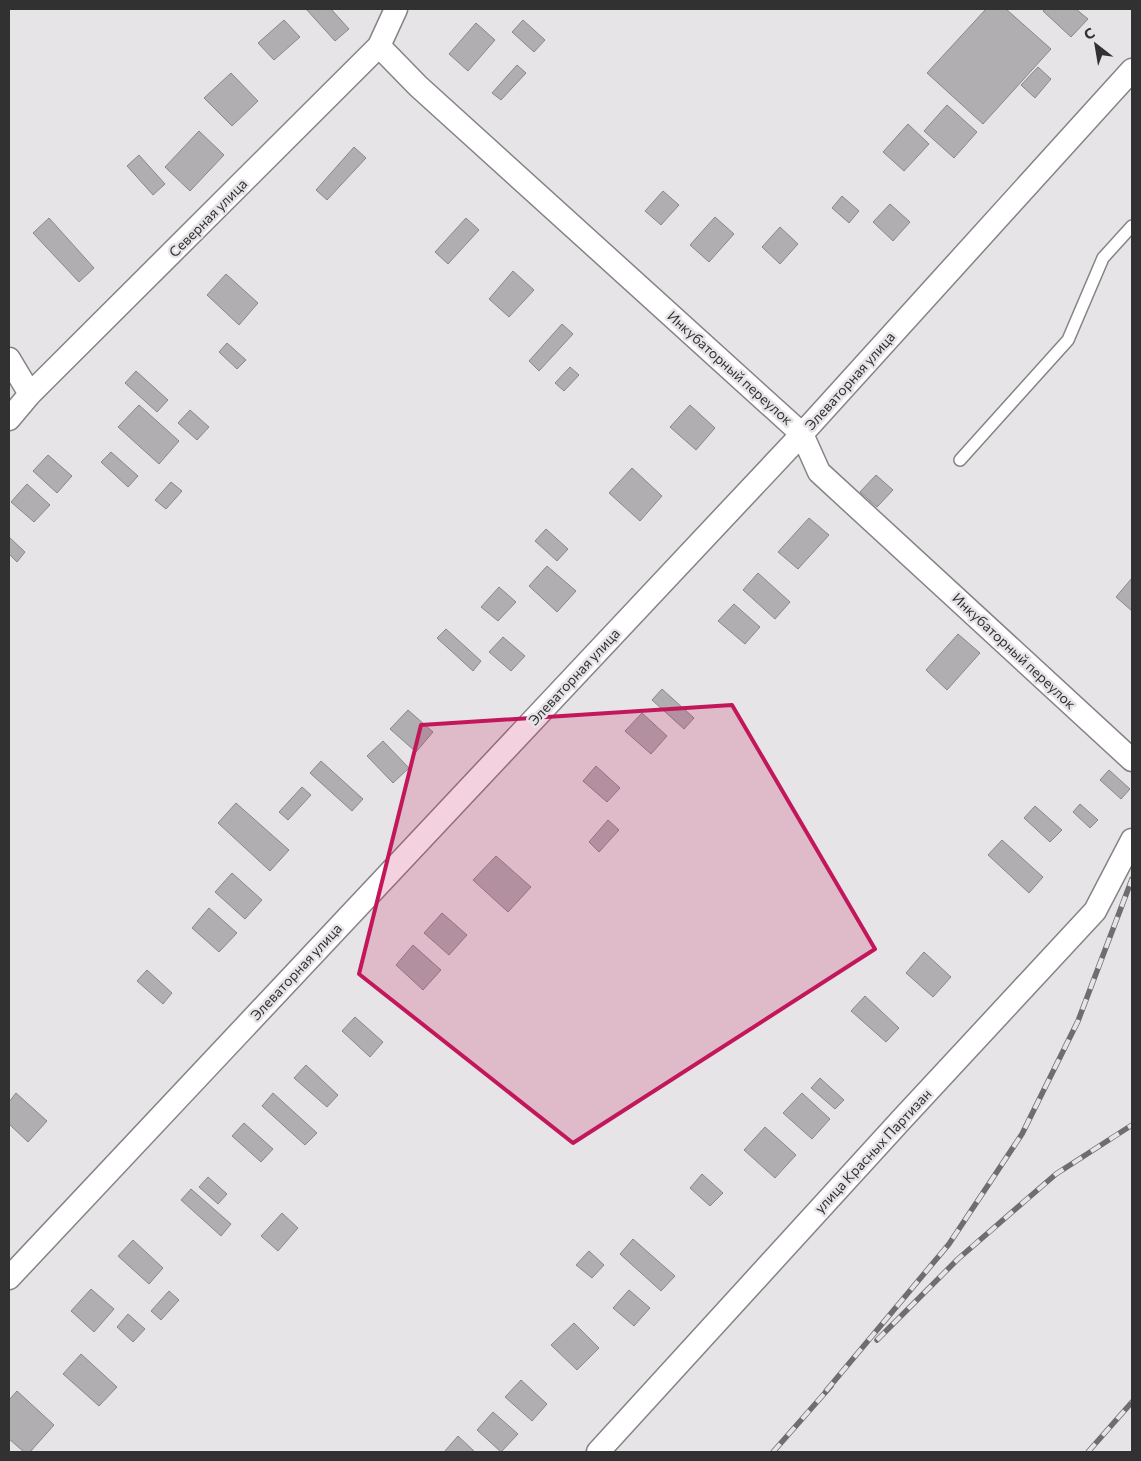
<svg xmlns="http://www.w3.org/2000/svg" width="1141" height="1461" font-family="Commissioner,sans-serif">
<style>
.building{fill:#b0aeb1;stroke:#8a878a}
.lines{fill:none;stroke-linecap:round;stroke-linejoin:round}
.lane-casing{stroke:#858386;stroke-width:14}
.street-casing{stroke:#858386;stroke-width:25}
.lane{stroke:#fff;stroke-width:11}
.street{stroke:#fff;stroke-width:22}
.rail-casing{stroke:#6f6d6f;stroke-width:5.5}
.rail{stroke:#e7e4e7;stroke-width:4;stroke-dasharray:11;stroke-linecap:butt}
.marked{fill:#c2185b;fill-opacity:0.2;stroke:#c2185b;stroke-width:4;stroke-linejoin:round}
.labels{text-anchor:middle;stroke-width:5;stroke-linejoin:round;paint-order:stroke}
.street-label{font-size:14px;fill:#323132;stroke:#e7e4e7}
</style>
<rect width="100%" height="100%" fill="#e7e4e7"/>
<path class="building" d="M306,9H331L349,29L335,41Z
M986,9H1006L1051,49L983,124L927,73Z
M1045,9H1076L1088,19L1071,37L1043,11Z
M284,20L300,37L274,60L258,43Z
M523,20L545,40L534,52L512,32Z
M476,23L495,40L468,71L449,54Z
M517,65L526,73L501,100L492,93Z
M1038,67L1051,79L1035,98L1021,85Z
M231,73L258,101L232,126L204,98Z
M947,105L977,132L954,158L924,131Z
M908,124L929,144L904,171L883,152Z
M199,131L224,155L190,191L165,167Z
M354,147L366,158L327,200L316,190Z
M139,155L165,184L153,195L127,166Z
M663,191L679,205L661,225L645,211Z
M842,196L859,211L849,223L832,208Z
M890,204L910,222L893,241L873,222Z
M715,217L734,234L709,262L690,245Z
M49,218L94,268L79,282L33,233Z
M466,218L479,230L448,264L435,252Z
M780,227L798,244L780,264L762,247Z
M513,271L534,290L509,317L489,299Z
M226,274L258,303L239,325L207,295Z
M562,324L573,334L539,371L529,361Z
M227,343L246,360L237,369L219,352Z
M570,367L579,375L564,391L555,383Z
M136,371L168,400L157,412L125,383Z
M139,405L179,441L159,464L118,427Z
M690,405L715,428L696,450L670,427Z
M190,410L209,427L197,440L178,423Z
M111,452L138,476L128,487L101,462Z
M48,455L72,476L57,493L33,471Z
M632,468L662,496L640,521L609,493Z
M876,475L893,490L877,507L860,492Z
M171,482L182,491L166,509L155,500Z
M27,484L50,505L34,522L11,502Z
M809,518L829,535L798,569L778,552Z
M546,529L568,549L557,561L535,541Z
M9,537L25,552L17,562L9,554Z
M547,566L576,591L557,612L529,586Z
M758,573L790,602L775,619L743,590Z
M1132,578V611L1116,597Z
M499,587L516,602L498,621L481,607Z
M734,604L760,627L745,644L718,621Z
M446,629L481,661L473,671L437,638Z
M958,634L980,653L947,690L926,670Z
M503,637L525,656L511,671L489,652Z
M662,689L694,718L684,729L652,700Z
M408,710L433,732L416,752L390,729Z
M642,713L667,736L651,754L625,731Z
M383,741L409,768L393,783L367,756Z
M321,761L363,799L352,811L310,773Z
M596,766L620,788L607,802L583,781Z
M1109,770L1130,789L1121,799L1100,780Z
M302,787L311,795L288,820L279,812Z
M236,803L289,850L270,871L218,823Z
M1080,804L1098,820L1090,828L1073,812Z
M1035,806L1062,830L1050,842L1024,818Z
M608,820L619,830L599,852L589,842Z
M1002,840L1043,877L1029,893L988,855Z
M496,856L531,887L508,912L473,880Z
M232,873L262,900L245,919L215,892Z
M209,908L237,933L219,952L192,928Z
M442,913L467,935L449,955L424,933Z
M413,945L441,970L423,990L396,965Z
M924,952L951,977L933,997L906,973Z
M147,970L172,993L163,1004L137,981Z
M865,996L899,1028L886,1042L851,1011Z
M355,1017L383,1042L370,1057L342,1031Z
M306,1065L338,1095L327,1107L294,1078Z
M820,1078L844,1100L835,1109L811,1088Z
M16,1093L47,1121L28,1142L9,1124V1102Z
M273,1093L317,1133L305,1145L262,1106Z
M802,1093L830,1119L812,1139L783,1113Z
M244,1123L273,1149L261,1162L232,1136Z
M765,1127L796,1155L775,1178L744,1150Z
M702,1174L723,1193L710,1206L690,1188Z
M208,1177L227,1194L218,1204L199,1187Z
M191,1189L231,1224L221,1236L181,1200Z
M282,1213L298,1228L278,1251L261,1236Z
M633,1239L675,1276L661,1291L620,1254Z
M133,1240L163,1268L149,1284L118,1256Z
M589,1251L604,1265L592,1278L576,1265Z
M91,1289L114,1309L94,1332L71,1311Z
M629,1290L650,1308L634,1326L613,1308Z
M169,1291L179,1300L161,1320L151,1311Z
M128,1314L145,1329L133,1342L117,1327Z
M574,1323L599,1348L577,1370L551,1345Z
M81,1354L117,1387L99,1406L63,1374Z
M521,1380L547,1404L532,1421L505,1397Z
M17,1391L54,1425L30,1452H24L9,1439V1400Z
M493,1412L518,1434L501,1452L477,1430Z
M458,1436L475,1452H444Z"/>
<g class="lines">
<g class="lane-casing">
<path id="lane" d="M960,460L1068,340L1103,258L1132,226"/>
</g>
<g class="street-casing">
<path id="street" d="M379,46L418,86L802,434L819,472L1132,760
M9,359L30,394
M9,419L30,394L379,46L396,9
M9,1278L802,434L1132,70
M598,1452L902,1119L1095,911L1132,840"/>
</g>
<use href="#lane" class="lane"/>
<use href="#street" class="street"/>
<g class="rail-casing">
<path id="rail" d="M877,1340L958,1259L1056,1174L1132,1125
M826,1391L949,1244L1022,1134L1078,1021L1132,879
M773,1452L831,1386
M1088,1452L1132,1402"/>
</g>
<use href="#rail" class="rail"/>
</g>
<path class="marked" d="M732,705L875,949L573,1143L359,974L421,725Z"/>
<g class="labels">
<g class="street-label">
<text transform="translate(208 218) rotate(-45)" y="5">Северная улица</text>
<text transform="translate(730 368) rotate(42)" y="5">Инкубаторный переулок</text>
<text transform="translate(850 381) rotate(-48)" y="5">Элеваторная улица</text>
<text transform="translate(1014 651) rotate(43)" y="5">Инкубаторный переулок</text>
<text transform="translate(574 677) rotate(-47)" y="5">Элеваторная улица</text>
<text transform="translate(296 972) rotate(-47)" y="5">Элеваторная улица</text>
<text transform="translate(873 1151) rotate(-47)" y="5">улица Красных Партизан</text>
</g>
</g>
<rect width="1141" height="1461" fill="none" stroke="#323132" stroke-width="20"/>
<g transform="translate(1096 45) rotate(329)" stroke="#e7e4e7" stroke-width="4" paint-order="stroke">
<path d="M0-4L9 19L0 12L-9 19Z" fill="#323132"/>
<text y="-8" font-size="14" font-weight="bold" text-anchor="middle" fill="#323132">С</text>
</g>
</svg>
